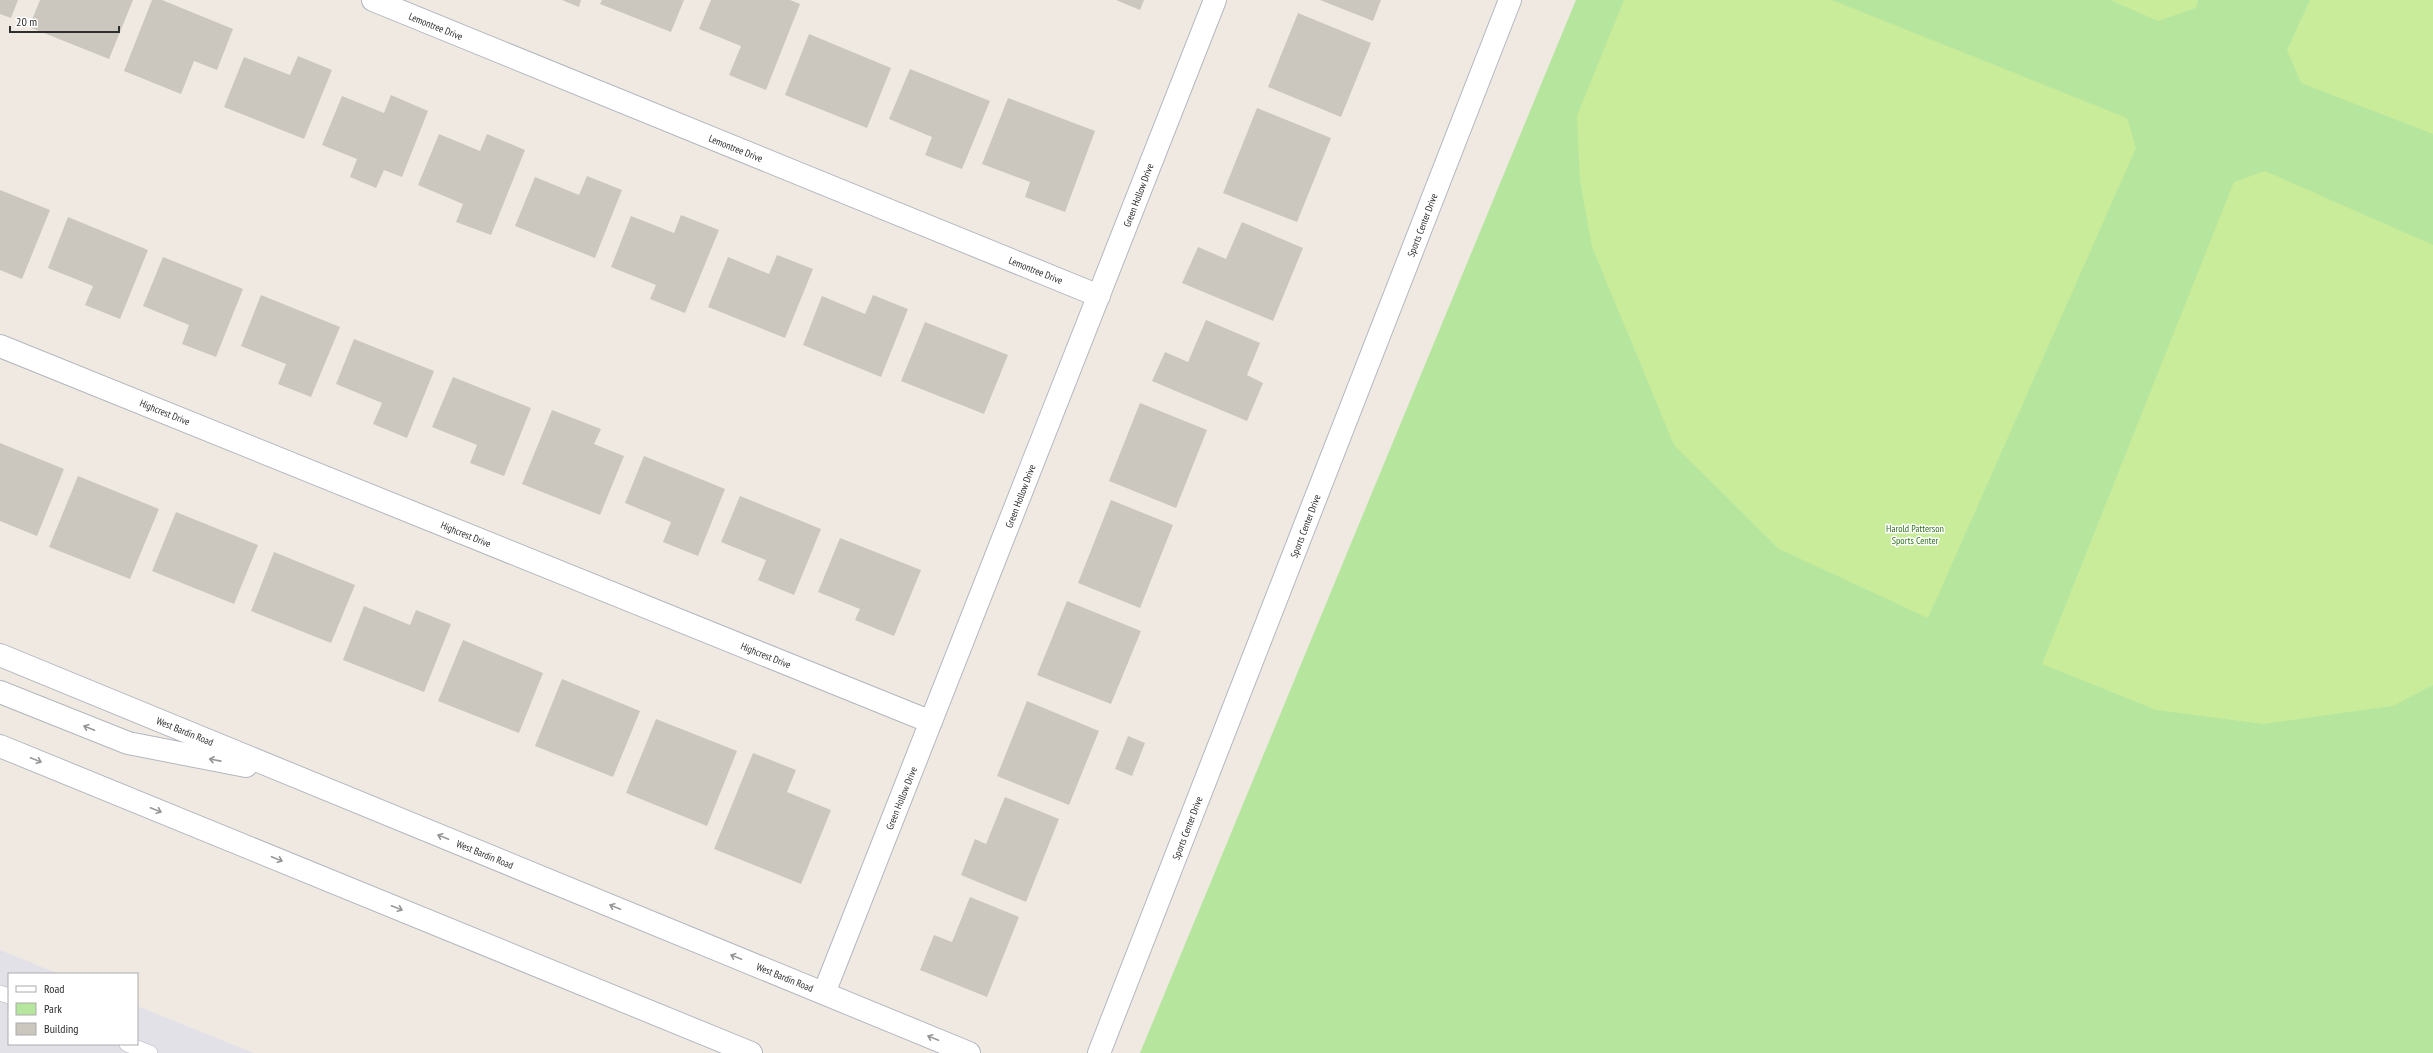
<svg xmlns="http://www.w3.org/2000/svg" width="2433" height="1053" font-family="'PT Sans Narrow',sans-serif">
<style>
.industrial{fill:#e3e1e8}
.green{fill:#b6e59e}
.pitch{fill:#c9ec9a}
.building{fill:#cbc7bf}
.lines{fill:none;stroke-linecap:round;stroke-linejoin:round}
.lane-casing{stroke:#b4b7c1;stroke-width:16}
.street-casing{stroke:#b4b7c1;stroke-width:24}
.secondary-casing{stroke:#b4b7c1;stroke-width:24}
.lane{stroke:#fff;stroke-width:15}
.street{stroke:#fff;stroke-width:22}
.secondary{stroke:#fff;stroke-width:22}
.oneway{stroke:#969696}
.labels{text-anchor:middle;stroke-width:3;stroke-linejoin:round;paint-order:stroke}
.street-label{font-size:10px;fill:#2e2e2e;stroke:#fff}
.park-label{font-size:10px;fill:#2c6e1b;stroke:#fff}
</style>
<rect width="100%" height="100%" fill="#efe9e1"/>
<path class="industrial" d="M0,950L59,974H9V1044H137V1006L254,1053H0Z"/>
<path class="green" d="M1576,0H2433V1053H1140Z"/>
<path class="pitch" d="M1624,0H1832L2127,118L2136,148L1928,618L1779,549L1674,445L1592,247L1580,181L1577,116Z
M2110,0H2198L2196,8L2158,21Z
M2310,0H2433V134L2301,83L2287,50Z
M2265,171L2433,245V685L2393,706L2263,724L2156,710L2042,664L2234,182Z"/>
<path class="building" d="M0,0H18L11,18L0,14Z
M40,0H133L109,59L29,27Z
M152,0H162L233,29L217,70L194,61L181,94L124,71Z
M562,0H581L579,7Z
M602,0H684L671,32L600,4Z
M711,0H790L800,4L766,90L729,75L741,46L699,29Z
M1116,0H1144L1140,10Z
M1320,0H1381L1373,21Z
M1298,13L1371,43L1341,117L1268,87Z
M809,34L891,68L867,128L785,95Z
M298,56L332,70L304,139L224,107L244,57L290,75Z
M910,69L990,101L962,169L925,155L932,137L889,119Z
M391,95L428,111L402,177L384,170L376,188L350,177L357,159L322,145L342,96L384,113Z
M1008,98L1095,131L1065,212L1025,197L1030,182L982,164Z
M1257,108L1331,138L1297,222L1223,193Z
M439,134L480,151L487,134L525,150L491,235L456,222L463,204L418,185Z
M587,176L622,190L595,258L515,226L535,177L579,195Z
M0,190L50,210L22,279L0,270Z
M681,215L719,230L685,313L650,299L656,285L611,267L631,216L674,233Z
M68,217L148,250L120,319L85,305L93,286L48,268Z
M1242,222L1303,248L1273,321L1182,283L1198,247L1226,259Z
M777,255L813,269L785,338L708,307L728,257L769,274Z
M163,257L243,289L216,357L182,344L189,325L143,306Z
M261,295L340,327L311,397L278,384L286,364L241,346Z
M873,295L908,309L881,377L803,345L822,296L865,314Z
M1206,320L1260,343L1247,375L1263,383L1247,421L1152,381L1165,352L1188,362Z
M925,322L1008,355L984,414L901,381Z
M354,339L434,371L407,438L373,424L382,403L336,384Z
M453,377L531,408L504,476L470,463L477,445L432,427Z
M1140,403L1207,430L1176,508L1109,481Z
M552,410L601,429L594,444L624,456L600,515L522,484Z
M0,443L64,469L37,536L0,521Z
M644,456L725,489L698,556L663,542L671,522L625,503Z
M78,476L159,509L130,579L49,547Z
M740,496L821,529L794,595L758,580L766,560L721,542Z
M1111,500L1173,525L1140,608L1078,583Z
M176,512L258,545L234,604L152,571Z
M840,538L921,570L894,636L855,620L860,609L818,592Z
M274,552L355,585L331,643L251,611Z
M1067,601L1141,631L1111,704L1037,675Z
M364,606L410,625L416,610L451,624L424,692L343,660Z
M463,640L543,673L519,733L438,701Z
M562,679L640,711L613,777L535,746Z
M1027,701L1099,731L1069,805L997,776Z
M656,719L737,751L707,826L626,793Z
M1128,736L1145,743L1132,776L1115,769Z
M753,753L796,770L787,792L831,810L801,884L714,849Z
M1005,797L1059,819L1026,902L961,875L975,839L986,844Z
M970,897L1019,917L987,997L920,970L934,935L952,942Z"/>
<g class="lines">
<g class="lane-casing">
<path id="lane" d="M0,993L9,996
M127,1044L150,1053"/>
</g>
<g class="street-casing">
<path id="street" d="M373,0L1099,296
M0,346L931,722
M824,993L1215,0"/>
</g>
<g class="secondary-casing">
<path id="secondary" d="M0,655L969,1053
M0,692L128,743L246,766
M0,746L751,1053
M1099,1053L1510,0"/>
</g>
<use href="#lane" class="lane"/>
<use href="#street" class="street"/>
<use href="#secondary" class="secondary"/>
</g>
<defs><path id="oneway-shaft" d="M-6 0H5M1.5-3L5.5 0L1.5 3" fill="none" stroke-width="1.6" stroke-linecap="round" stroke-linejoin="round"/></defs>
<g class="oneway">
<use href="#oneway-shaft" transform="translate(89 728) rotate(-158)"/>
<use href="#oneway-shaft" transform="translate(36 760) rotate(22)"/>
<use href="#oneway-shaft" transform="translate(215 760) rotate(-169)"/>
<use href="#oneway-shaft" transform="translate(156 810) rotate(22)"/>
<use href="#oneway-shaft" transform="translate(443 837) rotate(-158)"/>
<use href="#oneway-shaft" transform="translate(277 859) rotate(22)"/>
<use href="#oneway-shaft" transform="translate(615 907) rotate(-158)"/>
<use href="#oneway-shaft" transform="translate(397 908) rotate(22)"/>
<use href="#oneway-shaft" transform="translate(736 957) rotate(-158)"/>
<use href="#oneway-shaft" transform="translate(933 1038) rotate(-158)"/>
</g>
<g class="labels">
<g class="street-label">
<text transform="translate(436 26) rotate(22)" y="4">Lemontree Drive</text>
<text transform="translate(736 148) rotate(22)" y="4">Lemontree Drive</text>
<text transform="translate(1138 195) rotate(-69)" y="4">Green Hollow Drive</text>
<text transform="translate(1422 225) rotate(-69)" y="4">Sports Center Drive</text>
<text transform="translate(1036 270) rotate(22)" y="4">Lemontree Drive</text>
<text transform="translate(165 412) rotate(22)" y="4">Highcrest Drive</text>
<text transform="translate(1020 496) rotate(-69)" y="4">Green Hollow Drive</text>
<text transform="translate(1305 526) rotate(-69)" y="4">Sports Center Drive</text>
<text transform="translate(466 534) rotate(22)" y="4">Highcrest Drive</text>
<text transform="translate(766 655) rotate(22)" y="4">Highcrest Drive</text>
<text transform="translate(185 731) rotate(22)" y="4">West Bardin Road</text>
<text transform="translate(901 798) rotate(-68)" y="4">Green Hollow Drive</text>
<text transform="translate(1187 828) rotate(-69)" y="4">Sports Center Drive</text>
<text transform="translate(485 854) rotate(22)" y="4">West Bardin Road</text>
<text transform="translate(785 977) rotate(22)" y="4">West Bardin Road</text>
</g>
<g class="park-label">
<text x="1915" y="532">Harold Patterson<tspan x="1915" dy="12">Sports Center</tspan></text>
</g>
</g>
<rect x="8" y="973" width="130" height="72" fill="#ffffff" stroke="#ababab"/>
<rect x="16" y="986" width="20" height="6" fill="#ffffff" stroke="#ababab"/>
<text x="44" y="993" font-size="12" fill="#2e2e2e">Road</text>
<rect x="16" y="1003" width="20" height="12" fill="#b6e59e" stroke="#ababab"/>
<text x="44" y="1013" font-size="12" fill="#2e2e2e">Park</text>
<rect x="16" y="1023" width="20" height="12" fill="#cbc7bf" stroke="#ababab"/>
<text x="44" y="1033" font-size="12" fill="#2e2e2e">Building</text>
<path d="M10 26v6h109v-6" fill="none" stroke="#2e2e2e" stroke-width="2"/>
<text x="16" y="26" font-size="12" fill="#2e2e2e" stroke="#ffffff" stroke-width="3" paint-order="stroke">20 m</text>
</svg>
